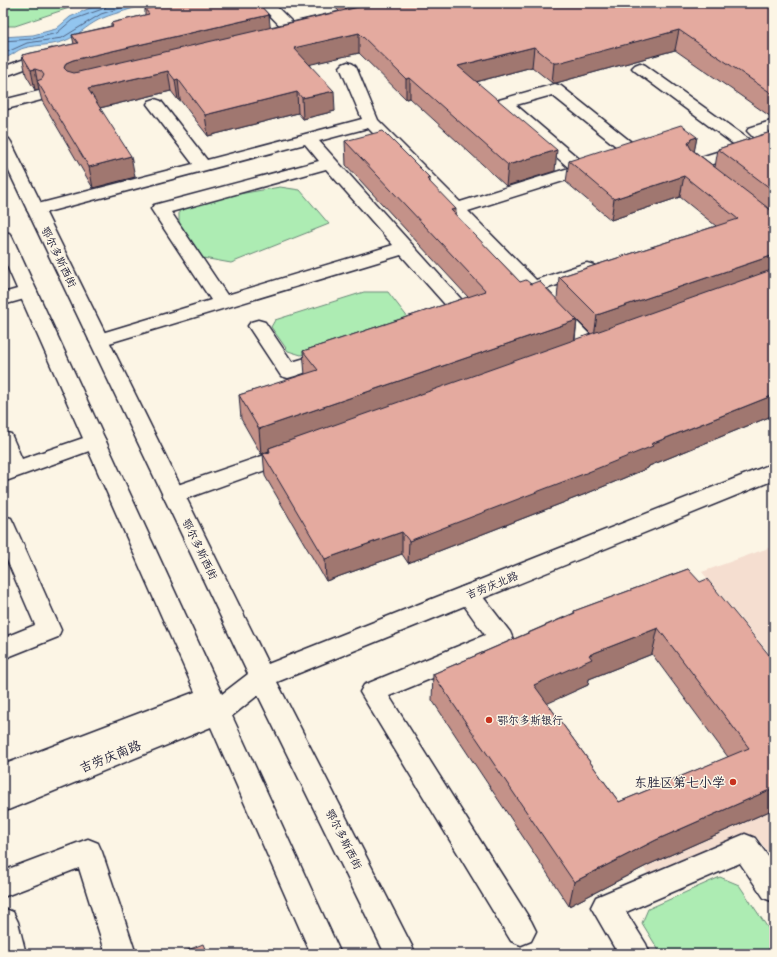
<svg xmlns="http://www.w3.org/2000/svg" width="777" height="957" font-family="'Patrick Hand','LXGW WenKai TC',sans-serif">
<style>
.built{fill:#f5ded0}
.green{fill:#adecb3;stroke:#688777}
.water{fill:#92c5ef;stroke:#6584a7}
.lines{fill:none;stroke-linecap:round;stroke-linejoin:round}
.shore{stroke:#4f6383;stroke-width:1}
.minor-casing{stroke:#22223b;stroke-width:3}
.major-casing{stroke:#22223b;stroke-width:3}
.minor{fill:#fcf5e5;fill-rule:evenodd}
.major{fill:#fcf5e5;fill-rule:evenodd}
.wall{fill:#c49289;stroke:#22223b;fill-rule:evenodd}
.shaded-wall{fill:#a0776f;stroke:#22223b}
.building{fill:#e4aa9f;stroke:#22223b;fill-rule:evenodd}
.poi-dot{fill:#c8321e;stroke:#fcf5e5;stroke-width:1.5}
.labels{text-anchor:middle;stroke-width:3;stroke-linejoin:round;paint-order:stroke}
.street-label{font-size:11px;fill:#22223b;stroke:#fcf5e5}
.poi-label{font-size:11px;fill:#22223b;stroke:#fcf5e5;text-anchor:start}
.near-street-label{font-size:13px;fill:#22223b;stroke:#fcf5e5}
.near-poi-label{font-size:13px;fill:#22223b;stroke:#fcf5e5;text-anchor:end}
</style>
<rect width="100%" height="100%" fill="#fcf5e5"/>
<filter id="ink" filterUnits="userSpaceOnUse"><feTurbulence type="fractalNoise" baseFrequency=".025" numOctaves="2"/><feDisplacementMap in="SourceGraphic" scale="8" xChannelSelector="R" yChannelSelector="G"/><feConvolveMatrix kernelMatrix="1 2 1 2 8 2 1 2 1" color-interpolation-filters="sRGB"/></filter>
<g filter="url(#ink)">
<path class="built" d="M774,546V659L702,572Z
M774,747V860L756,836L653,882L611,817Z"/>
<path class="green" d="M3,3H84L15,26H3Z
M280,187L300,190L329,224L231,263L203,258L179,223V209L210,199Z
M364,292H388L412,323L301,355L288,351L271,327L275,320Z
M720,877L739,885L774,937V954H661L642,923L648,909Z"/>
<path class="water" d="M111,3H146C132,10 117,12 103,18C90,23 81,33 69,39C56,46 39,44 24,48C16,50 12,57 3,58V37L33,35L56,29L70,17L90,8Z"/>
<g class="lines">
<path class="shore" d="M3,41L33,39L57,33L72,20L105,8L107,3
M3,54L27,43L62,38L101,14L137,3"/>
<g class="minor-casing">
<path id="minor" d="M258,3H273L302,32L304,35L302,38L297,39L292,38Z
M52,49L57,51L60,54L57,57L3,77V67Z
M348,62L353,64L356,67L378,120L460,202L569,168L499,106L497,103L499,100L555,84L561,86L640,149L642,153L640,157L468,211L536,280L580,265L587,263L594,265L596,269L594,273L545,289L598,343L601,347L598,351L591,353L584,351L368,128L319,141L470,309L473,313L470,317L448,323L441,321L438,317L441,313L450,310L401,255L106,344L99,346L92,344L89,340L92,336L211,300L151,209L154,205L319,161L305,144L36,215L30,214L27,210L30,206L193,164L147,104L149,101L155,99L161,101L207,160L362,119L340,67L343,64ZM552,95L622,151L584,163L516,105ZM326,169L393,245L227,295L171,212Z
M640,63L645,65L751,141L756,140L747,131L749,128L774,120V130L767,132L774,137V145L707,166L716,175L713,179C702,181 692,174 686,165L688,161L736,146L635,71L632,68L635,65Z
M39,91L45,93L47,96L45,99L3,110V100Z
M28,286L35,288L37,292L35,296L3,305V293Z
M258,320L265,322L292,362L332,350L339,351L342,356L339,361L295,376L288,378L281,376L248,326L251,322Z
M3,432L11,434L22,459L95,434L103,436L106,441L103,446L3,482Z
M291,446L299,448L302,453L299,458L174,503L166,501L163,495L166,489Z
M3,516L11,518L14,524L61,630L58,637L3,659V638L35,625L3,551Z
M468,585L476,588L510,632L513,639L510,646L389,696L531,921L536,931L531,941L521,945L511,941L360,692L364,685L485,635L456,594L460,588Z
M745,834L755,838L774,865V902L764,898L740,863L626,912L646,944L650,954H618L591,907L596,897Z
M88,839L98,843L102,852L136,954H106L79,868L3,897V871Z
M3,908L13,912L18,922L26,954H3Z"/>
</g>
<g class="major-casing">
<path id="major" d="M3,137L9,139L11,142L268,664L774,463V480L277,682L416,954H385L258,695L232,716L341,954H311L211,727L3,812V765L195,692L3,257V232L9,233L12,237L222,694L248,674L3,159Z"/>
</g>
<use href="#minor" class="minor"/>
<use href="#major" class="major"/>
</g>
<path class="wall" d="M330,3H774V119L675,50L556,83H552L532,67L476,82L555,171L506,186L410,98L406,99L359,53L310,64L335,111L303,119L298,113L208,136L180,100H178L171,91L100,108L135,177L93,188L42,101L39,90H35L26,75L22,55L74,44L72,35L111,26V23L145,15V9L270,27L339,11Z
M774,131V415L649,466L648,468L583,495L408,563L402,554L326,581L265,476L263,454L269,452V451L261,454L241,419L239,395L305,375L303,351L468,297L346,165L345,141L430,183L455,215L520,282L531,284L557,299L559,277L716,226L680,197L611,220L566,182L569,161L697,137L694,151L715,167L718,149ZM577,320L591,334L575,340Z
M688,569L774,809L650,864L569,906L432,700L433,674L574,613V611ZM652,654L728,757L619,802L547,703L588,685L589,679Z"/>
<path class="shaded-wall" d="M345,3H382L346,18Z
M269,15L271,35L70,83L64,68L66,63L73,60Z
M679,30L675,50L556,83H552L554,63Z
M359,33V53L295,68L294,48Z
M534,47L532,67L457,87L458,66Z
M35,69L39,90H35L31,70Z
M168,71L171,91L91,110L88,89Z
M410,78V98L406,99V79Z
M178,79L180,100H178L175,80Z
M334,91L335,111L303,119L302,98Z
M297,92L298,113L208,136L205,115Z
M697,137L693,158L688,143L691,139Z
M557,150L555,171L506,186L508,165Z
M131,156L135,177L93,188L89,167Z
M684,176L680,197L611,220L614,199Z
M430,178V202L427,179Z
M456,209L455,233L451,210Z
M774,255V273L594,337L597,315Z
M577,320L574,344L269,448V451L261,454L259,429Z
M774,395V415L649,466L648,468L583,495L408,563L409,541Z
M402,532V554L326,581L325,559Z
M658,628L652,654L589,679L588,685L531,711L534,685L589,655Z
M774,788V809L650,864L569,906L574,882L656,840Z"/>
<path class="building" d="M172,3H258L269,15L73,60L66,63L64,68L67,71L74,73L376,3H774V95L679,30L558,63H554L534,47L458,66L557,150L508,165L410,78L406,79L359,33L294,48L334,91L302,98L297,92L205,115L178,79L175,80L168,71L88,89L131,156L89,167L37,81L42,79L44,75L41,71L35,69L31,70L22,55L78,43L72,35L113,26L111,23L149,14L145,9Z
M681,125L697,137L691,139L688,143L691,149L772,211H774V255L597,315L559,277L738,219L684,176L614,199L569,161Z
M383,131L430,178L427,179L456,209L451,210L520,282L526,280L531,284L539,281L577,320L259,429L239,395L318,370L303,351L486,291L345,141Z
M774,131V191L718,149Z
M774,269V395L651,444L653,446L586,473L409,541L402,532L325,559L263,454L270,452L269,448Z
M688,569L700,582L707,579L774,661V788L656,840L574,882L433,674L575,613L574,611ZM658,628L749,748L619,802L534,685L592,659L589,655Z
M203,944L207,954H178Z"/>
</g>
<g class="poi-dot">
<circle cx="489" cy="720" r="4"/>
<circle cx="733" cy="782" r="4"/>
</g>
<g class="labels">
<g class="street-label">
<text transform="translate(59 257) rotate(64)" y="4">鄂尔多斯西街</text>
<text transform="translate(200 549) rotate(64)" y="4">鄂尔多斯西街</text>
<text transform="translate(492 585) rotate(-22)" y="4">吉劳庆北路</text>
<text transform="translate(344 839) rotate(63)" y="4">鄂尔多斯西街</text>
</g>
<g class="poi-label">
<text x="497" y="724">鄂尔多斯银行</text>
</g>
<g class="near-street-label">
<text transform="translate(110 756) rotate(-22)" y="5">吉劳庆南路</text>
</g>
<g class="near-poi-label">
<text x="725" y="787">东胜区第七小学</text>
</g>
</g>
<rect width="777" height="957" fill="none" stroke="#fcf5e5" stroke-width="16"/>
<rect x="8" y="8" width="761" height="941" fill="none" stroke="#22223b" stroke-width="1.5" filter="url(#ink)"/>
</svg>
